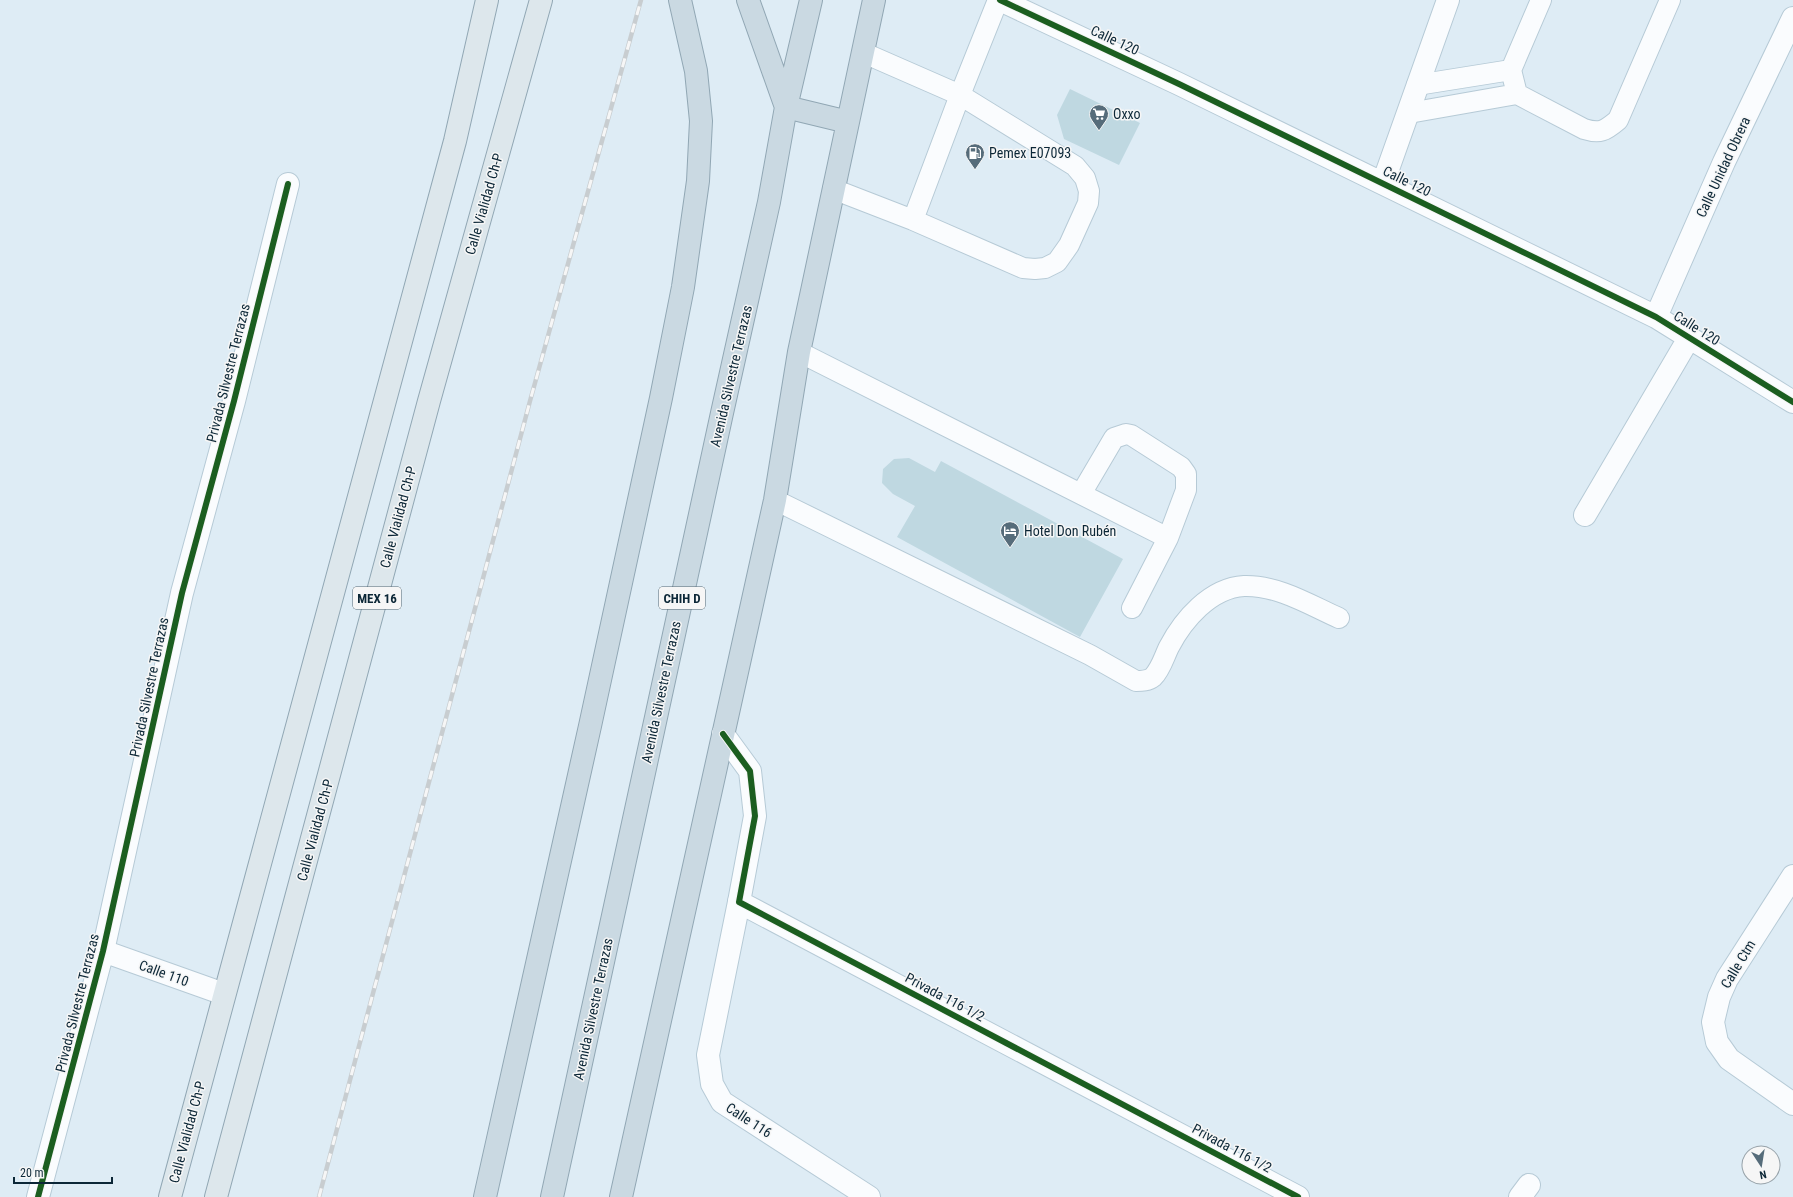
<svg xmlns="http://www.w3.org/2000/svg" width="1793" height="1197" font-family="'Roboto Condensed',sans-serif">
<style>
.building{fill:#bfd8e1}
.lines{fill:none;stroke-linecap:round;stroke-linejoin:round}
.lane-casing{stroke:#b6cad6;stroke-width:22}
.street-casing{stroke:#b6cad6;stroke-width:24}
.secondary-casing{stroke:#b6cad6;stroke-width:24}
.primary-casing{stroke:#91a7b4;stroke-width:24}
.highway-casing{stroke:#91a7b4;stroke-width:24}
.lane{stroke:#fafcfe;stroke-width:20}
.street{stroke:#fafcfe;stroke-width:22}
.secondary{stroke:#fafcfe;stroke-width:22}
.primary{stroke:#dde7ec;stroke-width:22}
.highway{stroke:#cad9e2;stroke-width:22}
.rail-casing{stroke:#c8cdd0;stroke-width:4.5}
.rail{stroke:#f6f6f6;stroke-width:3;stroke-dasharray:9;stroke-linecap:butt}
.cycleway-casing{stroke:#f6f6f6;stroke-width:8}
.cycleway{stroke:#1b5e20;stroke-width:6}
.labels{text-anchor:middle;stroke-width:3;stroke-linejoin:round;paint-order:stroke}
.shield{fill:#f6f6f6;stroke:#526570;stroke-width:1}
.shield-label{font-size:13px;font-weight:bold;fill:#0c2737}
.street-label{font-size:14px;fill:#0c2737;stroke:#f6f6f6}
.poi-label{font-size:14px;fill:#0c2737;stroke:#f6f6f6;text-anchor:start}
</style>
<rect width="100%" height="100%" fill="#deecf5"/>
<path class="building" d="M1070,89L1140,123L1119,165L1064,139L1057,115Z
M909,458L935,472L941,461L1123,559L1080,637L897,537L915,506L893,494L882,483L883,469L894,459Z"/>
<g class="lines">
<g class="lane-casing">
<path id="lane" d="M864,53L960,95L913,220
M1417,85L1511,70
M1517,94L1511,70L1541,0
M1409,113L1517,94L1584,129C1600,134 1605,131 1618,120L1670,0
M833,189L913,220L1023,268L1035,269L1045,268L1057,262L1069,245L1088,203L1089,191L1085,178L1075,166L960,95L998,0
M799,352L1168,538
M1081,494L1114,438L1126,434L1131,435L1181,467L1186,474V490L1168,538L1132,608
M775,500L1090,655L1136,681C1142,681 1148,681 1153,677C1161,669 1164,657 1169,647C1183,620 1210,588 1244,586C1278,585 1310,605 1339,618"/>
</g>
<g class="street-casing">
<path id="street" d="M1000,0L1179,84L1656,317L1793,402
M1383,183L1448,0
M1656,317L1724,162L1793,18
M1585,515L1689,338
M723,734L750,771L755,816L739,902L1298,1197
M1793,876L1727,979L1719,997L1713,1022L1717,1042L1729,1059L1793,1104
M103,951L224,994
M38,1197L103,951L182,593L234,401L288,184
M1520,1197L1529,1185"/>
</g>
<g class="secondary-casing">
<path id="secondary" d="M739,902L708,1055L712,1084L722,1102L869,1197"/>
</g>
<g class="primary-casing">
<path id="primary" d="M170,1197L455,141L487,0
M216,1197L429,401L541,0"/>
</g>
<g class="highway-casing">
<path id="highway" d="M748,0L786,107L848,122
M485,1197L590,726L661,398L683,287L698,181L701,121L696,71L680,0
M552,1197L722,413L769,202L786,107L811,0
M621,1197L775,500L799,352L874,0"/>
</g>
<use href="#lane" class="lane"/>
<use href="#street" class="street"/>
<use href="#secondary" class="secondary"/>
<use href="#primary" class="primary"/>
<use href="#highway" class="highway"/>
<g class="rail-casing">
<path id="rail" d="M319,1197L530,401L641,0"/>
</g>
<use href="#rail" class="rail"/>
<g class="cycleway-casing">
<path id="cycleway" d="M1000,0L1179,84L1656,317L1793,402
M723,734L750,771L755,816L739,902L1298,1197
M38,1197L103,951L182,593L234,401L288,184"/>
</g>
<use href="#cycleway" class="cycleway"/>
</g>
<defs>
<g id="supermarket-pin" transform="scale(1)"><path d="M0 17L-7.5 6A9.5 9.5 0 1 1 7.5 6Z" fill="#566c7a" stroke="#f6f6f6"/><path d="M-6-5.5h2.5l.6 2H6L4.5 2H-2.5L-4.4-4H-6ZM-1.5 3.2a1.3 1.3 0 1 0 .1 0ZM3 3.2a1.3 1.3 0 1 0 .1 0Z" fill="#fff"/></g>
<g id="fuel-pin" transform="scale(1)"><path d="M0 17L-7.5 6A9.5 9.5 0 1 1 7.5 6Z" fill="#566c7a" stroke="#f6f6f6"/><path d="M-5.5-6h7V0h2V4h1.3V-2.5L3-4.5l.8-.8L6-3V5H2.5V1h-1V6h-7ZM-4.2-4.7v3.2H.2V-4.7Z" fill="#fff"/></g>
<g id="hotel-pin" transform="scale(1)"><path d="M0 17L-7.5 6A9.5 9.5 0 1 1 7.5 6Z" fill="#566c7a" stroke="#f6f6f6"/><path d="M-6-4.5h1.5V1H6V5H4.5V3h-9V5H-6ZM-4 0a1.8 1.8 0 1 1 3.6 0ZM.5 0V-2.5h3Q6-2.5 6 0Z" fill="#fff"/></g>
</defs>
<g fill-rule="evenodd">
<use href="#supermarket-pin" x="1099" y="114"/>
<use href="#fuel-pin" x="975" y="153"/>
<use href="#hotel-pin" x="1010" y="531"/>
</g>
<g class="labels">
<g class="shield">
<rect x="353" y="587" width="48" height="22" rx="3"/>
<rect x="659" y="587" width="46" height="22" rx="3"/>
</g>
<g class="shield-label">
<text x="377" y="603">MEX 16</text>
<text x="682" y="603">CHIH D</text>
</g>
<g class="street-label">
<text transform="translate(1115 40) rotate(25)" y="5">Calle 120</text>
<text transform="translate(1723 167) rotate(-65)" y="5">Calle Unidad Obrera</text>
<text transform="translate(1407 181) rotate(26)" y="5">Calle 120</text>
<text transform="translate(484 204) rotate(-74)" y="5">Calle Vialidad Ch-P</text>
<text transform="translate(1697 328) rotate(32)" y="5">Calle 120</text>
<text transform="translate(228 373) rotate(-76)" y="5">Privada Silvestre Terrazas</text>
<text transform="translate(731 376) rotate(-77)" y="5">Avenida Silvestre Terrazas</text>
<text transform="translate(398 517) rotate(-75)" y="5">Calle Vialidad Ch-P</text>
<text transform="translate(149 687) rotate(-78)" y="5">Privada Silvestre Terrazas</text>
<text transform="translate(661 692) rotate(-78)" y="5">Avenida Silvestre Terrazas</text>
<text transform="translate(315 830) rotate(-75)" y="5">Calle Vialidad Ch-P</text>
<text transform="translate(1738 964) rotate(-59)" y="5">Calle Ctm</text>
<text transform="translate(164 973) rotate(20)" y="5">Calle 110</text>
<text transform="translate(945 997) rotate(28)" y="5">Privada 116 1/2</text>
<text transform="translate(77 1003) rotate(-76)" y="5">Privada Silvestre Terrazas</text>
<text transform="translate(593 1009) rotate(-78)" y="5">Avenida Silvestre Terrazas</text>
<text transform="translate(749 1120) rotate(33)" y="5">Calle 116</text>
<text transform="translate(187 1132) rotate(-75)" y="5">Calle Vialidad Ch-P</text>
<text transform="translate(1232 1148) rotate(28)" y="5">Privada 116 1/2</text>
</g>
<g class="poi-label">
<text x="1113" y="119">Oxxo</text>
<text x="989" y="158">Pemex E07093</text>
<text x="1024" y="536">Hotel Don Rubén</text>
</g>
</g>
<g transform="translate(1761 1165) rotate(168)"><circle r="19" fill="#f6f6f6" stroke="#98a3aa"/>
<path d="M0-3L7 15L0 10L-7 15Z" fill="#566c7a"/>
<text y="-6" font-size="11" font-weight="bold" text-anchor="middle" fill="#0c2737">N</text>
</g>
<path d="M14 1177v6h98v-6" fill="none" stroke="#0c2737" stroke-width="2"/>
<text x="20" y="1177" font-size="12" fill="#0c2737" stroke="#f6f6f6" stroke-width="3" paint-order="stroke">20 m</text>
</svg>
